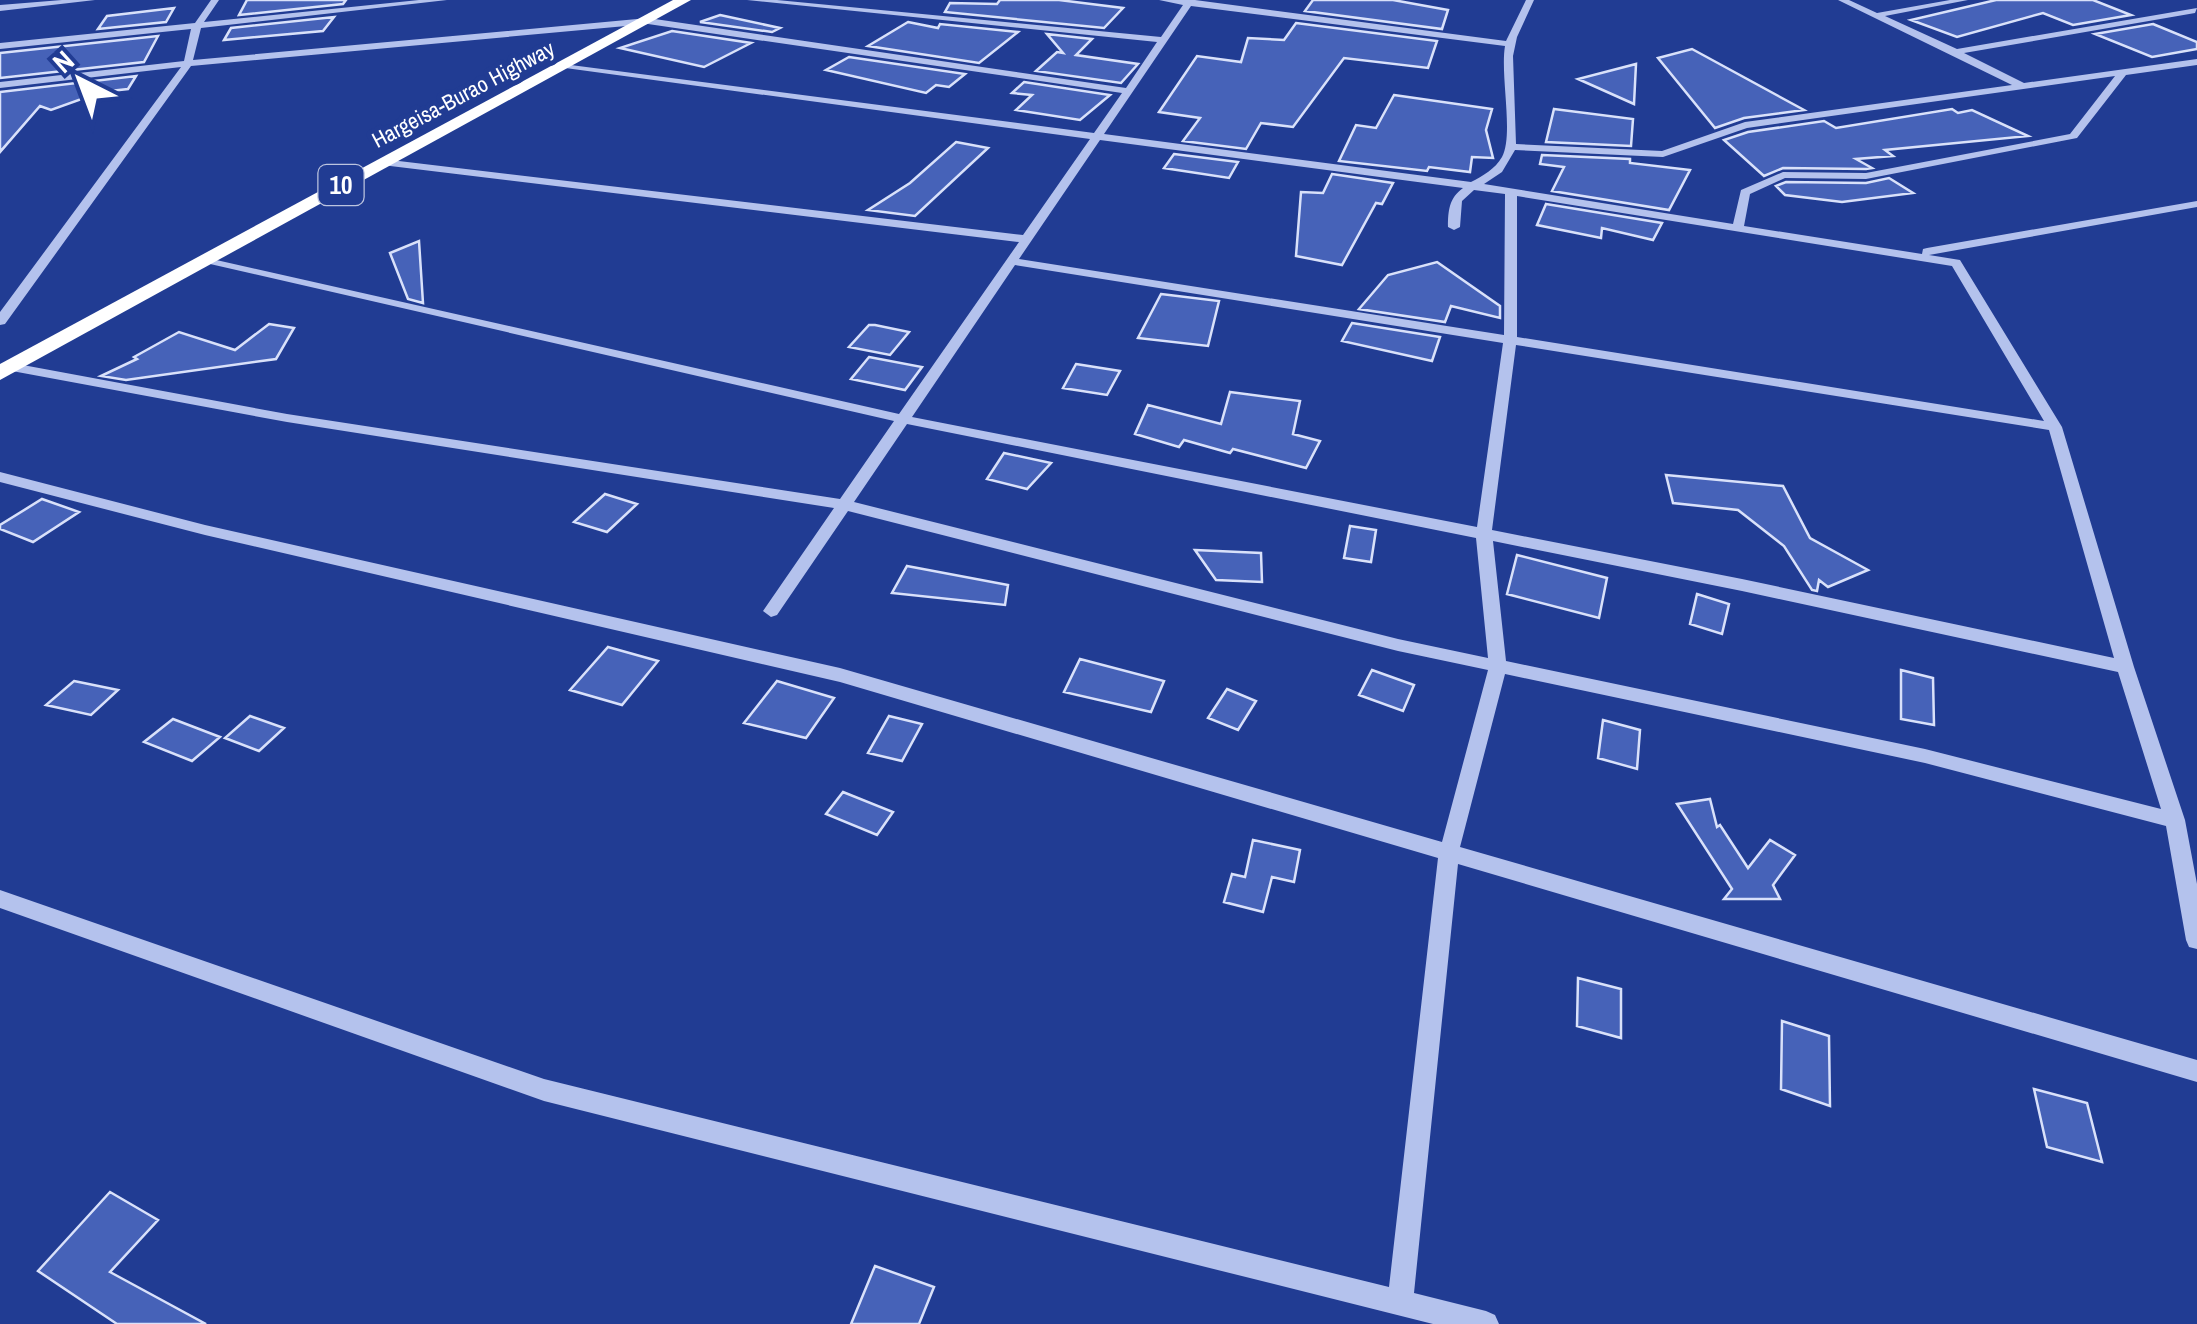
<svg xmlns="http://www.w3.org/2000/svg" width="2197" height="1324" font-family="'Archivo Narrow',sans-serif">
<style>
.building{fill:#4662b8;stroke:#d9e1fa;stroke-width:2.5}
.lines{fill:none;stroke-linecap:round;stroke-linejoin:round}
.minor{fill:#b4c2ed;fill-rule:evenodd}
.highway{fill:#fff;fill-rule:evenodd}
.labels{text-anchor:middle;stroke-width:10;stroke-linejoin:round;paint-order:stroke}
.far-street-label{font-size:22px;fill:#fff;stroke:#213c93}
.shield{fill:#213c93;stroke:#bcc4df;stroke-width:2.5}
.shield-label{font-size:25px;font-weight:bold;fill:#fff}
</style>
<rect width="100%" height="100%" fill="#213c93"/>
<path class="building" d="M247,0H346L343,4L239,15Z
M1000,0H1059L1123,8L1104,28L945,12L950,3L997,4Z
M1313,0H1393L1448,10L1442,29L1305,11Z
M1996,0H2093L2131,15L2073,25L2043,13L1957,37L1911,20Z
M174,8L166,22L98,29L107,16Z
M720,15L780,28L772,32L700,22Z
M334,17L323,31L224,40L231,28Z
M908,22L938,28L940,24L1018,32L979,63L868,46Z
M1296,23L1437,41L1428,68L1344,58L1293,127L1261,123L1246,149L1183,141L1200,118L1159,112L1197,56L1241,62L1248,38L1284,40Z
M2153,24L2197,42V49L2152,57L2095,34Z
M672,31L751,43L704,67L620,48Z
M1047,34L1092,39L1076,55L1138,64L1121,83L1036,71L1057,52L1063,53Z
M158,36L144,62L0,78V53Z
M1692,49L1804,110L1744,118L1715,128L1658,58Z
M849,57L965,74L949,87L936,85L926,93L826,70Z
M1636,64L1634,104L1578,79Z
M136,76L128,89L101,92L51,110L40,106L0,152V92Z
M1024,82L1110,95L1080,120L1016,110L1032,95L1012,93Z
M1394,95L1492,109L1486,130L1493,158L1472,157L1470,172L1429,167L1427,171L1339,161L1356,125L1376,128Z
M1554,109L1633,119L1631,146L1546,142Z
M1952,109L1958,113L1972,110L2028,136L1885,150L1893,156L1856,159L1872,168L1866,169L1783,168L1764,176L1724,140L1748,132L1824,121L1836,128Z
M956,142L988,148L915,216L868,210L910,183Z
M1174,154L1238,162L1229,178L1164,168Z
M1542,155L1630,159V163L1690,170L1669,210L1552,191L1564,167L1540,164Z
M1332,174L1393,183L1382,204L1376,203L1342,265L1296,256L1301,192L1323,193Z
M1889,178L1913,193L1842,202L1785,195L1776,186L1786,182L1866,183Z
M1546,204L1662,223L1653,240L1602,228L1601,238L1537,225Z
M419,241L423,303L408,299L390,253Z
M1437,262L1500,306V318L1451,306L1445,322L1359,309L1388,275Z
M1161,294L1219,301L1208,346L1138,338Z
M1352,323L1440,337L1432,361L1342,341Z
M269,324L294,328L276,359L126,380L101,376L137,359L134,357L179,332L235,350Z
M869,325H875L909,332L890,355L849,347Z
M869,357L922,367L905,390L851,379Z
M1076,364L1120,371L1107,395L1063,388Z
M1230,392L1300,401L1293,434L1320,441L1306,468L1233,449L1230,453L1184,440L1179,447L1135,434L1148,405L1221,424Z
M1004,453L1051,463L1027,489L987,479Z
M1666,475L1783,486L1810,538L1868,570L1828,587L1819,580L1817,591L1812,590L1784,546L1738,510L1673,503Z
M605,494L637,504L607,532L574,522Z
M42,499L79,512L33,542L0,529V525Z
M1350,526L1376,530L1371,562L1344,558Z
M1195,550L1261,553L1262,582L1216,580Z
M1517,555L1607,578L1599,618L1507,594Z
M907,566L1008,585L1005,605L892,593Z
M1697,594L1729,604L1722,634L1690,624Z
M608,647L658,661L622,705L570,690Z
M1080,659L1164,681L1151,712L1064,692Z
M1372,670L1414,685L1403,711L1359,695Z
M1901,670L1933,678L1934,725L1901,719Z
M74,681L118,690L91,715L46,705Z
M777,681L834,698L806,738L744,723Z
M1227,689L1256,701L1238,730L1208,718Z
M250,716L284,728L259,751L225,738Z
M889,716L922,724L902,761L868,753Z
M173,719L220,737L192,761L144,742Z
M1603,720L1640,730L1637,769L1598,758Z
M843,792L893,812L877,835L826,814Z
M1710,799L1717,827L1720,825L1748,868L1770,840L1795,855L1773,885L1780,899H1724L1732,889L1677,804Z
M1253,840L1300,850L1294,882L1272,877L1263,912L1224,902L1232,874L1245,877Z
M1578,978L1621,989V1038L1577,1026Z
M1782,1021L1829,1036L1830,1106L1781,1089Z
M2034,1089L2087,1103L2102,1162L2047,1147Z
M110,1192L158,1220L110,1272L206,1324H117L38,1271Z
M875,1266L934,1287L919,1324H851Z"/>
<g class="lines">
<path class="minor" d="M62,0H95L0,11V5Z
M211,0H219L204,22L419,0H447L201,28L193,60L648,18L1126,88L1157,42L747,0H777L1161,37L1183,5L1159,0H1195L1506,41L1526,0H1534L1517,37L1513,56L1516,144L1662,151L1745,122L2012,85L1838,0H1849L1877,13L1950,0H1968L1885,16L1957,49L2197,8L2195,13L1964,53L2024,83L2197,59V65L2126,75L2077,138L1866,179L1785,178L1750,194L1744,226L1922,254L1923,249L1927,248L2197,201V207L1929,255L1960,260L2062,427L2134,667L2185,820L2197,884V949L2189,947L2186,940L2166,826L1925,763L1505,674L1460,847L2197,1060V1082L1458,864L1414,1293L1486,1311L1495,1315L1499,1324H1433L544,1101L0,908V890L544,1079L1389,1287L1438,858L840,682L205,535L0,482V472L205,525L840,668L1442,842L1488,670L1398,651L848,511L777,615L771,617L763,611L834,508L287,422L12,371L5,367L12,363L287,414L840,499L894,421L197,261L203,257L899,414L1019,242L382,165L377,162L382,159L1023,235L1090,139L558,67L563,64L1094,133L1122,93L648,24L191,66L5,324L0,325V312L181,67L0,88V82L184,61L191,29L0,49V43L195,23ZM1191,6L1505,46C1500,76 1514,134 1502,157C1495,169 1483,176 1471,182L1104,134ZM2115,76L2070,134L1866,173L1783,172L1741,190L1733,224L1484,184L1502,172L1515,150L1663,157L1747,128ZM1100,140L1463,188C1449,198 1448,211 1448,227L1454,230L1460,227L1462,201L1474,190L1505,194L1504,335L1019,259ZM1517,196L1952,266L2044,421L1517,337ZM1015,265L1503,343L1477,527L912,417ZM1516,345L2049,430L2114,658L1742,579L1492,530ZM907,424L1476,538L1488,658L1398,639L854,502ZM1493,541L1742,591L2118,672L2161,809L1925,749L1506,661Z"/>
<path class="highway" d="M673,0H691L0,380V364Z"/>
</g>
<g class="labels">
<g class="far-street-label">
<text transform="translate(463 94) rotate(-28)" y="8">Hargeisa-Burao Highway</text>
</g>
<rect class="shield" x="318.5" y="165" width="45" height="40" rx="8"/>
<g class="shield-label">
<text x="341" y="194">10</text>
</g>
</g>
<g transform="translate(80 80) rotate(318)" stroke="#213c93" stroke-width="8" paint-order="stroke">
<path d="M0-8L18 38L0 25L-18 38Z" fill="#ffffff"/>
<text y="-15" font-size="28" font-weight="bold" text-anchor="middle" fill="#ffffff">N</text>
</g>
</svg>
